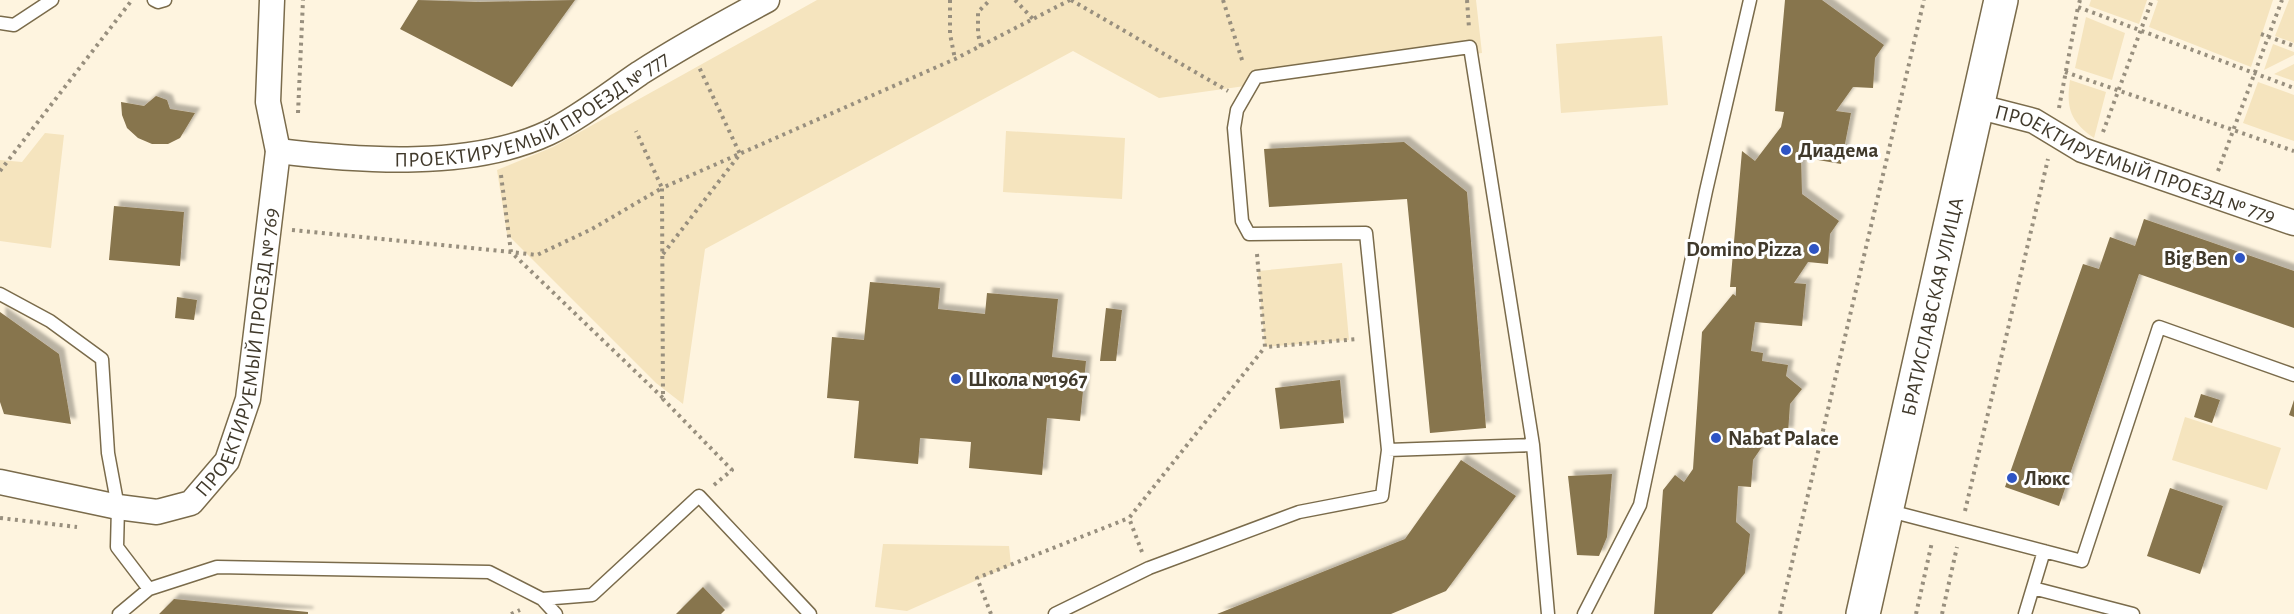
<svg xmlns="http://www.w3.org/2000/svg" width="2294" height="614" font-family="'Alegreya Sans',sans-serif">
<style>
.green{fill:#f5e4be}
.building{fill:#87744d;filter:url(#shadow)}
.lines{fill:none;stroke-linecap:round;stroke-linejoin:round}
.service-casing{stroke:#7a6b4b;stroke-width:15}
.minor-casing{stroke:#7a6b4b;stroke-width:27}
.secondary-casing{stroke:#7a6b4b;stroke-width:36}
.path{stroke:#988f7e;stroke-width:4;stroke-dasharray:3 4.5;stroke-linecap:butt}
.service{stroke:#fff;stroke-width:12}
.minor{stroke:#fff;stroke-width:24}
.secondary{stroke:#fff;stroke-width:33}
.poi-dot{fill:#2e54c4;stroke:#fff;stroke-width:2}
.labels{text-anchor:middle;stroke-width:6;stroke-linejoin:round;paint-order:stroke}
.street-label{font-size:21px;fill:#40392b;stroke:#fff}
.poi-label{font-size:21px;font-weight:bold;fill:#40392b;stroke:#fff;text-anchor:start}
</style>
<defs>
<filter id="shadow"><feDropShadow dx="5.5" dy="-5.5" stdDeviation="1.5" flood-color="#0004"/></filter>
</defs>
<rect width="100%" height="100%" fill="#fef4df"/>
<path class="green" d="M817,0H1476L1482,53L1159,98L1073,51L705,249L683,404L656,383L507,234L497,170L553,147Z
M2091,0H2147L2139,24L2089,6Z
M2156,0H2273L2251,67L2149,27L2158,1Z
M2289,0H2294V43L2275,36Z
M2086,17L2125,33L2112,80L2075,68Z
M1662,36L1668,105L1561,113L1556,44Z
M2273,44L2294,52V55L2264,70Z
M2294,64V81L2274,74Z
M2070,80L2106,92L2094,138C2070,121 2066,108 2070,80Z
M2258,82L2294,95V141L2243,123Z
M1006,131L1125,138L1122,199L1003,192Z
M45,133L64,135L51,248L0,241V160L22,162Z
M1342,263L1349,340L1265,347L1258,271Z
M2185,417L2281,448L2267,490L2172,460Z
M883,544L1009,546L1011,565L907,611L875,607Z"/>
<path class="building" d="M418,0L478,2L575,0L512,87L400,29Z
M1785,0H1822L1884,45L1875,58L1873,88L1853,87L1836,111L1851,113L1841,164L1801,157L1802,194L1839,221L1830,234L1828,264L1808,262L1794,283L1806,284L1802,326L1755,322L1751,351L1763,353L1762,361L1788,365L1786,376L1802,389L1790,404L1788,433L1772,432L1753,460L1751,487L1738,486L1736,522L1750,534L1745,573L1712,614H1654L1663,490L1675,475L1684,482L1693,469L1702,332L1733,294L1736,296V287H1730L1742,151L1755,161L1781,127L1784,112L1775,111Z
M156,96L167,100L170,109L195,113L180,138L168,144H152L138,138L127,128L122,115L121,102L144,106Z
M1404,142L1467,192L1486,428L1430,433L1407,199L1269,207L1264,149Z
M114,206L184,212L180,266L109,260Z
M2144,219L2294,271V328L2139,274L2059,506L2005,487L2083,264L2099,269L2110,237L2135,246Z
M870,282L940,288L938,309L985,314L987,293L1058,299L1052,357L1086,361L1080,421L1047,418L1042,475L969,468L971,442L920,438L918,464L854,458L859,401L827,398L832,337L864,340Z
M177,297L197,300L194,320L175,318Z
M1106,308L1122,310L1116,361H1100Z
M0,312L59,354L71,424L4,414L0,402Z
M1340,380L1344,423L1280,429L1275,388Z
M2201,394L2220,400L2212,423L2194,417Z
M2294,400V417L2289,415Z
M1461,460L1516,496L1446,591L1391,614H1217L1405,539Z
M1612,474L1607,537L1599,556L1577,555L1568,476Z
M2170,488L2223,506L2200,574L2147,556Z
M703,587L725,610L721,614H676Z
M174,599L308,612V614H159Z"/>
<g class="lines">
<g class="service-casing">
<path id="service" d="M154,0L158,2L165,0
M0,23L14,25L52,0
M0,294L50,321L102,359L108,453L118,507L117,547L149,589L217,567L489,572L542,599L592,595L699,496L810,614
M1388,450L1533,445
M1886,510L2082,561L2159,327L2294,375
M2033,588L2133,614
M542,599L556,614
M119,614L149,589
M1055,614L1149,568L1299,512L1382,496L1388,450L1366,233L1249,234L1242,221L1234,128L1237,110L1256,77L1470,47L1533,445L1548,614
M1584,614L1640,505L1706,191L1750,0
M2025,614L2044,551"/>
</g>
<g class="minor-casing">
<g id="minor">
<path id="s1" d="M1976,106L2034,121L2082,150L2294,223"/>
<path id="s2" d="M278,151C361,161 471,169 548,133C579,118 612,92 640,73C682,46 724,23 767,0"/>
<path id="s3" d="M0,482L118,507L157,512L191,503L227,461L248,399L278,151L268,102L272,0"/>
</g>
</g>
<g class="secondary-casing">
<g id="secondary">
<path id="s4" d="M1863,614L2001,0"/>
</g>
</g>
<path class="path" d="M950,0V34L955,59
M1015,0L1033,19
M1071,0L1228,91
M1223,0L1243,63
M1467,0L1469,28
M2080,0L2078,7L2294,88
M2261,34L2294,46
M981,46L978,34V12L990,0
M2065,72L2294,151
M2059,108L2078,7
M298,113L303,0
M2103,132L2152,0
M0,171L132,0
M2218,171L2282,0
M501,175L511,252L537,255L592,229L662,188L636,131
M292,230L511,252L663,398
M663,254L740,154L699,67
M1257,254L1265,347L1358,339
M714,485L732,470L663,399L662,188L955,59L1070,0
M1965,511L2048,159
M0,518L77,527
M1142,552L1129,518L1265,347
M511,614L520,610
M991,614L977,578L1129,518
M1780,614L1924,0
M1916,614L1932,542
M1942,614L1957,547"/>
<use href="#service" class="service"/>
<use href="#minor" class="minor"/>
<use href="#secondary" class="secondary"/>
</g>
<g class="poi-dot">
<circle cx="1786" cy="150" r="6"/>
<circle cx="1814" cy="249" r="6"/>
<circle cx="2240" cy="258" r="6"/>
<circle cx="956" cy="379" r="6"/>
<circle cx="1716" cy="438" r="6"/>
<circle cx="2012" cy="478" r="6"/>
</g>
<g class="labels">
<g class="street-label">
<text dy="7" stroke="none"><textPath href="#s2" startOffset="266">ПРОЕКТИРУЕМЫЙ ПРОЕЗД № 777</textPath></text>
<text dy="7" stroke="none"><textPath href="#s1" startOffset="170">ПРОЕКТИРУЕМЫЙ ПРОЕЗД № 779</textPath></text>
<text dy="7" stroke="none"><textPath href="#s4" startOffset="315">БРАТИСЛАВСКАЯ УЛИЦА</textPath></text>
<text dy="7" stroke="none"><textPath href="#s3" startOffset="358">ПРОЕКТИРУЕМЫЙ ПРОЕЗД № 769</textPath></text>
</g>
<g class="poi-label">
<text x="1798" y="157">Диадема</text>
<text x="1802" y="256" text-anchor="end">Domino Pizza</text>
<text x="2228" y="265" text-anchor="end">Big Ben</text>
<text x="968" y="386">Школа №1967</text>
<text x="1728" y="445">Nabat Palace</text>
<text x="2024" y="485">Люкс</text>
</g>
</g>
</svg>
